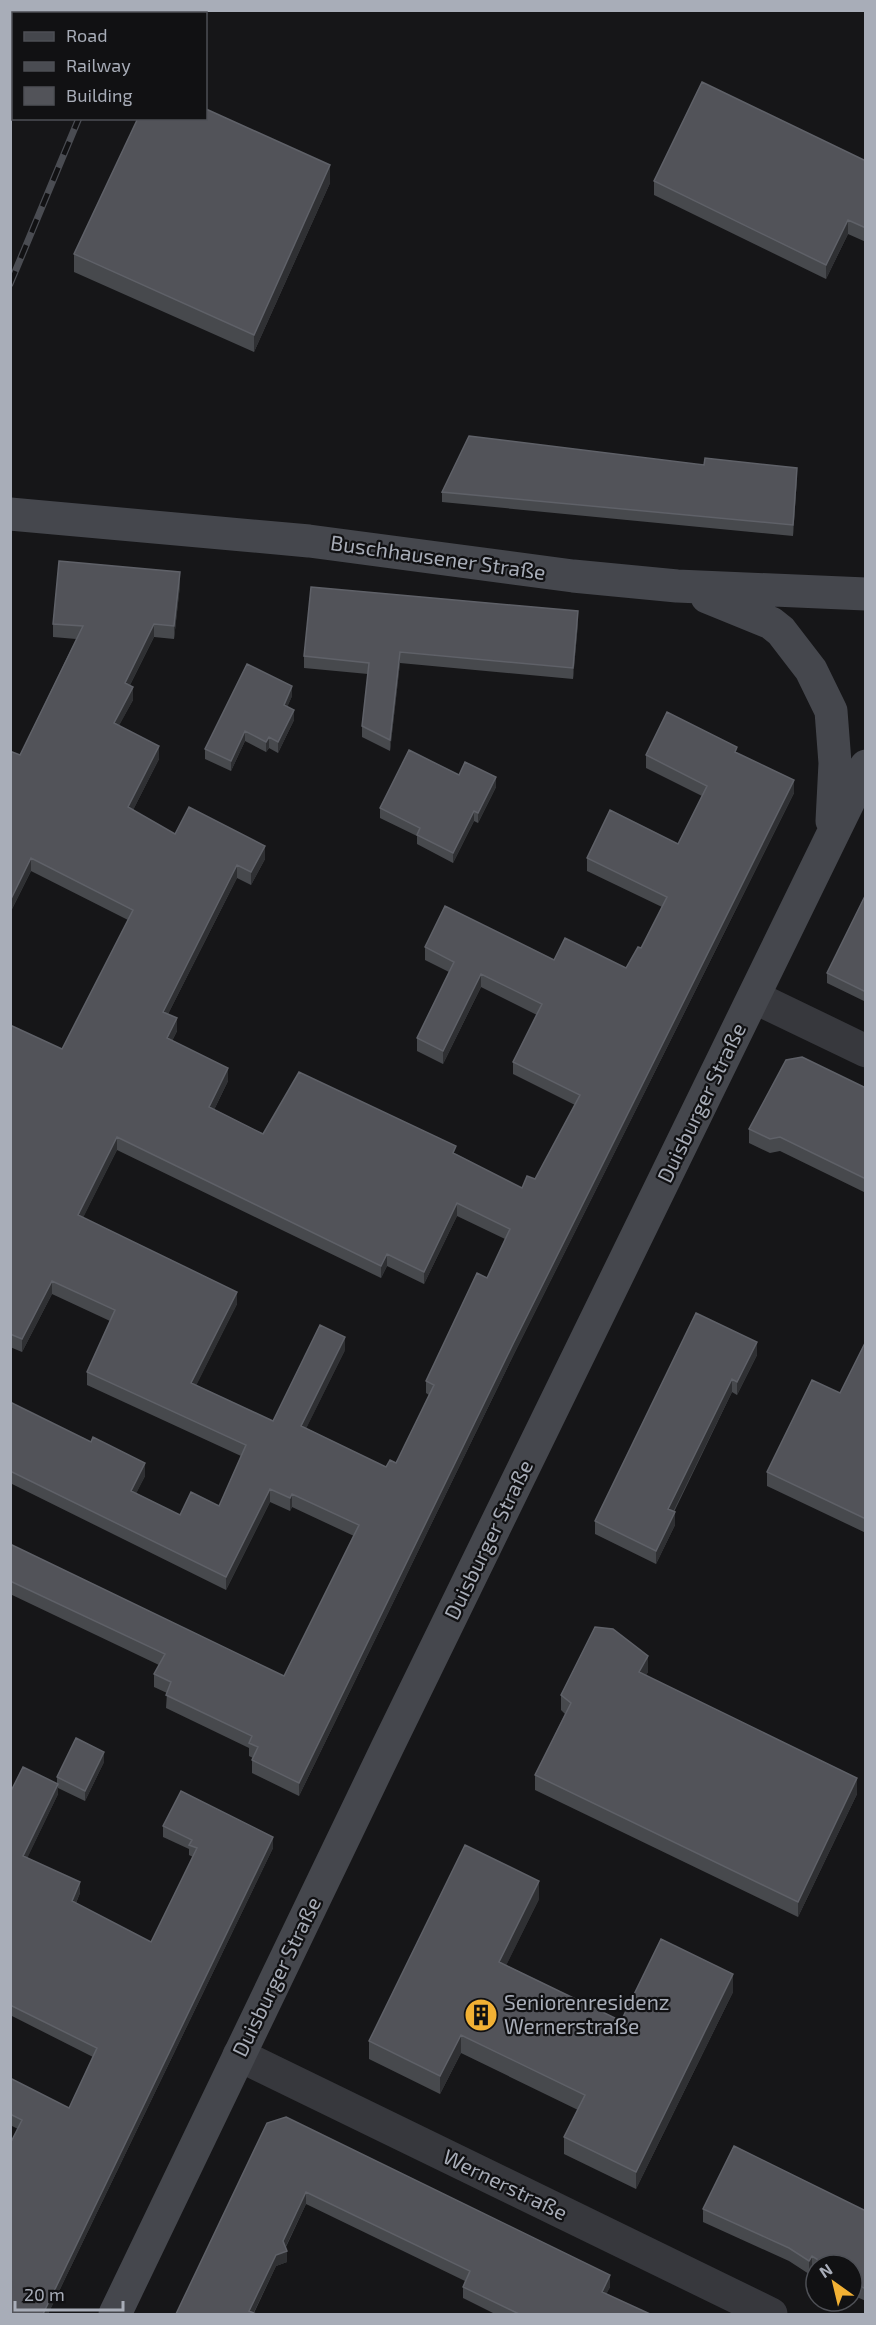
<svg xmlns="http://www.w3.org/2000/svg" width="876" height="2325" font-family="'Exo 2',sans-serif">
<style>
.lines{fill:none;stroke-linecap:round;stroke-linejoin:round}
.minor{stroke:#37383d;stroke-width:33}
.secondary{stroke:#45474d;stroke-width:33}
.rail-casing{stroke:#4a4c52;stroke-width:7}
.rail{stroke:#111113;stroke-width:4.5;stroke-dasharray:14;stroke-linecap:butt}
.wall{fill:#47494d;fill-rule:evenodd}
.shaded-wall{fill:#2f3033}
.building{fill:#525359;stroke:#5f6168;stroke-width:1.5;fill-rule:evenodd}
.labels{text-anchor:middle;stroke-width:4.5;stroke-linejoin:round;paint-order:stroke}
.street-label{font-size:21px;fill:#a8adb8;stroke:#111113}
.poi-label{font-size:21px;fill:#a8adb8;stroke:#111113;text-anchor:start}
</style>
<rect width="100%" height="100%" fill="#161618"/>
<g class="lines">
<path class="minor" d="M754,997L866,1051
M239,2055L771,2314"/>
<path class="secondary" d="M10,514L309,541L573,576L677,586L866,594
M707,597L771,623L781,631L811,670L831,711L835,763L832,821
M115,2314L386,1750L866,766"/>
<g class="rail-casing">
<path id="rail" d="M34,14L36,10
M122,14L123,10
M10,74L14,67
M10,284L79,118"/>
</g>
<use href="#rail" class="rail"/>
</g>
<path class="wall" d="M866,161V242L848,234L826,279L654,195V181Z
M330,183L254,352L74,272V254Z
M797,478L793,536L442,502V492Z
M180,585L174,639L154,637L130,685L133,700L119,725L159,759L133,810L175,834L265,859L251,885L237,878L168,1014L177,1031L172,1041L228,1081L214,1110L263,1134L456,1154L522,1188L535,1179L575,1105L513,1074V1062L537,1015L481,987L443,1064L417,1051V1038L449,972L425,960V947L626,968L641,948L662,907L587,871V858L678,844L702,796L646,768V755L737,753L794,793L513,1356L299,1796L252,1773V1760L253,1758L249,1756V1748L166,1708L167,1693L154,1687V1674L159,1665L10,1594V1544L284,1676L354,1536L292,1507L290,1511L270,1502L226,1590L10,1483V1402L145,1476L136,1493L180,1515L219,1506L241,1456L87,1385V1372L110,1321L52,1294L22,1352L10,1347V1025L62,1049L128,920L31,871L10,913V751L20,755L76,639L53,637V624ZM117,1150L381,1278L387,1266L424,1284L457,1216L505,1239L487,1278L426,1381V1393L429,1395L396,1463L386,1467L306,1428L345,1350L273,1421L196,1385L237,1304L83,1217Z
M578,623L573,679L400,663L390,751L362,737V726L368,674L304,668V656Z
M292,696L287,707L294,720L278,753L269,748L266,752L245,741L231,771L205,759V749Z
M459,775L496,787L478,823L474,821L453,863L417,844V836L380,818V808Z
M866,894V1002L827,983V973Z
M866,1088V1193L780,1151L770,1153L749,1143V1129Z
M696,1313L757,1355L737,1395L732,1392L674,1512L675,1525L656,1564L595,1534V1521Z
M866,1341V1533L767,1486V1472L840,1393Z
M648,1672L646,1675L857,1794L798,1917L535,1790V1775L565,1714L561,1710V1695Z
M104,1762L85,1801L58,1788V1794L27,1858L80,1893L76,1903L151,1942L193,1857L189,1855V1849L163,1837V1826L273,1848L48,2314H10L18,2129L10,2125V2078L69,2108L93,2057L10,2015V1793L57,1783V1777Z
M539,1899L506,1965L621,2021L733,1992L636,2189L564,2154V2137L578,2110L461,2053L440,2094L369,2059V2041Z
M267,2123L610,2287L606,2294L650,2314H495L463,2298V2287L465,2281L306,2204L286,2247L287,2262L276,2266L254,2313L176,2314Z
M703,2209L866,2211V2301L852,2295V2265H816V2271L812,2268L809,2274L789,2261L703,2222Z"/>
<path class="shaded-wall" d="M330,165V183L254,352V335Z
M848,220V234L826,279V265Z
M797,468V478L793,536V525Z
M180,572V585L174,639V626Z
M578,611V623L573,679V668Z
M154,624V637L125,695V683Z
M400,652V663L390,751V740Z
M292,686V696L284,715V705Z
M133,687V700L114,735V723Z
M294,710V720L278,753V742Z
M245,731V741L231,771V761Z
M269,737V748L266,752V742Z
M159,746V759L128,820V807Z
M496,777V787L478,823V813Z
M794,780V793L513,1356L299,1796V1783L513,1344Z
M474,811V821L453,863V853Z
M265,846V859L251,885V872Z
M31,858V871L10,913V901Z
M237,865V878L163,1024V1012Z
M481,974V987L443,1064V1051Z
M177,1018V1031L167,1051V1038Z
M228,1068V1081L209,1120V1107Z
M117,1137V1150L78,1228V1215Z
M457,1203V1216L424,1284V1272Z
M387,1254V1266L381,1278V1266Z
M52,1281V1294L22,1352V1339Z
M237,1292V1304L191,1396V1383Z
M345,1337V1350L301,1439V1426Z
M757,1342V1355L737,1395V1382Z
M732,1379V1392L668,1522V1509Z
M145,1463V1476L131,1504V1491Z
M270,1489V1502L226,1590V1577Z
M292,1494V1507L290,1511V1498Z
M675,1512V1525L656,1564V1551Z
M648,1656V1672L639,1687V1672Z
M104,1752V1762L85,1801V1791Z
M857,1778V1794L798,1917V1902Z
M58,1784V1794L23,1867V1856Z
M273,1837V1848L48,2314H43Z
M539,1881V1899L499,1980V1962Z
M80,1882V1893L72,1912V1901Z
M733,1974V1992L636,2189V2172Z
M461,2035V2053L440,2094V2076Z
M306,2192V2204L283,2252L287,2251V2262L276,2266L253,2314L249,2311Z
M812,2256V2268L809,2274V2261Z
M610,2275V2287L602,2303V2292Z"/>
<path class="building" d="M702,82L866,161V228L848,220L826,265L654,181Z
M206,109L330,165L254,335L74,254L138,118H206Z
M469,436L704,465L705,458L797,468L793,525L442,492Z
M59,561L180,572L174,626L154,624L125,683L133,687L114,723L159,746L128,807L175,834L189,807L265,846L251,872L237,865L163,1012L177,1018L167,1038L228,1068L209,1107L263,1134L299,1072L456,1146L453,1153L522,1188L527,1176L535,1179L580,1095L513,1062L542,1004L481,974L443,1051L417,1038L454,962L425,947L445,906L554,960L565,938L626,968L638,947L641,948L667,897L587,858L610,810L678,844L707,786L646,755L667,712L737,747L735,752L794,780L513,1344L299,1783L252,1760L258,1747L249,1743L252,1736L166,1695L171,1682L154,1674L165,1654L10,1581V1544L284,1676L359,1525L292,1494L290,1498L270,1489L226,1577L10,1471V1402L91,1442L93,1437L145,1463L131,1491L180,1515L191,1492L219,1506L246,1445L87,1372L115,1310L52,1281L22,1339L10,1334V1025L62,1049L133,910L31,858L10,901V751L20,755L83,626L53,624ZM117,1137L381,1266L387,1254L424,1272L457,1203L510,1229L487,1278L477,1273L426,1381L434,1385L396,1463L390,1460L386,1467L301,1426L345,1337L320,1325L273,1421L191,1383L237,1292L78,1215Z
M311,587L578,611L573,668L400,652L390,740L362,726L369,663L304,656Z
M247,664L292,686L284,705L294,710L278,742L269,737L266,742L245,731L231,761L205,749Z
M409,750L459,775L465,762L496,777L478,813L474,811L453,853L417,835L420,828L380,808Z
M866,894V992L827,973Z
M802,1057L866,1088V1179L780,1137L770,1139L749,1129L786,1060Z
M696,1313L757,1342L737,1382L732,1379L668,1509L675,1512L656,1551L595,1521Z
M866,1341V1519L767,1472L812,1380L840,1393Z
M595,1627L613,1629L648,1656L639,1672L857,1778L798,1902L535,1775L571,1703L561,1695Z
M76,1738L104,1752L85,1791L57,1777Z
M23,1767L58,1784L23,1856L80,1882L72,1901L151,1942L197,1848L189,1845L192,1840L163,1826L181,1791L273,1837L43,2314H10V2144L22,2120L10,2114V2078L69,2108L97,2048L10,2005V1793Z
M465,1845L539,1881L499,1962L621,2021L661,1939L733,1974L636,2172L564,2137L585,2095L461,2035L440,2076L369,2041Z
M286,2117L610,2275L602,2292L650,2314H519L463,2287L470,2271L306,2192L283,2241L287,2251L276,2255L249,2311L256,2314H176L267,2123Z
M734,2146L866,2211V2289L852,2282V2265H826L812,2256L809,2261L789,2248L703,2209Z"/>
<defs>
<g id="building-disc" transform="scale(1.725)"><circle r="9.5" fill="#f2b134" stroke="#111113"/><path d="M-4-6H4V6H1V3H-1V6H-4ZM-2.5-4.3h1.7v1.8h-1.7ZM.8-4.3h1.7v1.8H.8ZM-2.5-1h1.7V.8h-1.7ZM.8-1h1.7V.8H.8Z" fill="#111"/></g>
</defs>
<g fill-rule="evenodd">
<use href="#building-disc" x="481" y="2015"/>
</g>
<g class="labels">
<g class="street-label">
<text transform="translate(438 558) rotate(8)" y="7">Buschhausener Straße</text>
<text transform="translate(702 1103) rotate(-64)" y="7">Duisburger Straße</text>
<text transform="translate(489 1540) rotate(-64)" y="7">Duisburger Straße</text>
<text transform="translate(277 1977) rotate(-64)" y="7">Duisburger Straße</text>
<text transform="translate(505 2185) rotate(26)" y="7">Wernerstraße</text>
</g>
<g class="poi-label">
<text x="504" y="2010">Seniorenresidenz<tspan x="504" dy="24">Wernerstraße</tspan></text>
</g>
</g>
<rect width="876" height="2325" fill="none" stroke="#a8adb8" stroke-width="24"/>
<rect x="12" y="12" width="195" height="108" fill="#111113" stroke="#4d4f55" stroke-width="1.5"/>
<rect x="24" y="32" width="30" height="9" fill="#45474d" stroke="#4d4f55" stroke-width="1.5"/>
<text x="66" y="42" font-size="18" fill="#a8adb8">Road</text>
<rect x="24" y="62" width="30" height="9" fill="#4a4c52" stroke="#4d4f55" stroke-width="1.5"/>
<text x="66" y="72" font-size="18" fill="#a8adb8">Railway</text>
<rect x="24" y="87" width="30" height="18" fill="#525359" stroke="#4d4f55" stroke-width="1.5"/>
<text x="66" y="102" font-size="18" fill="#a8adb8">Building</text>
<g transform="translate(834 2283) rotate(326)"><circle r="28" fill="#111113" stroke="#4d4f55" stroke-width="1.5"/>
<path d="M0-4.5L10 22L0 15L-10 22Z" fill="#f2b134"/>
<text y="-9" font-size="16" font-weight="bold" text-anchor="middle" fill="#a8adb8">N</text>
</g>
<path d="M15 2301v9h108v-9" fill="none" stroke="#a8adb8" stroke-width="3"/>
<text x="24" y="2301" font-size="18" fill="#a8adb8" stroke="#111113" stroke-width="4.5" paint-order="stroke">20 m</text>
</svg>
